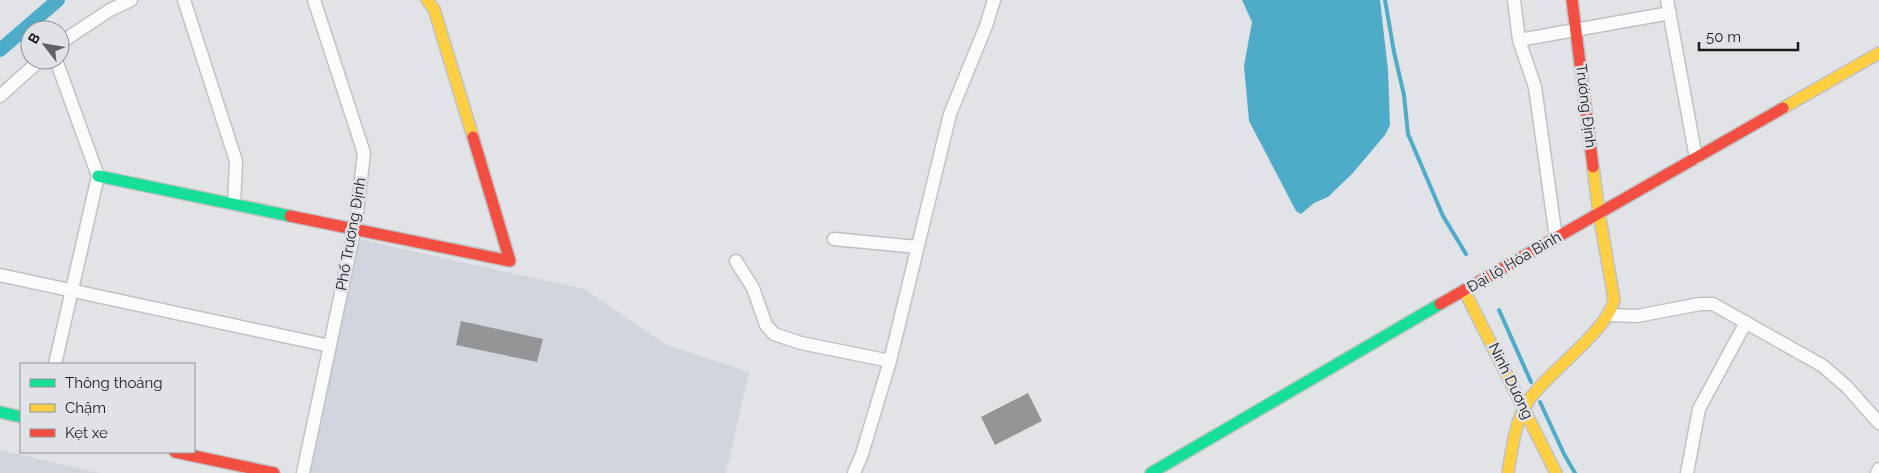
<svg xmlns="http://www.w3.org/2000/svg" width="1879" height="473" font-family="Raleway,sans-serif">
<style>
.built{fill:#d1d5dd}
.water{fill:#4facc9}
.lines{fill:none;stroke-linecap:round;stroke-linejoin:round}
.stream{stroke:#4facc9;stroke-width:4}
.canal{stroke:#4facc9;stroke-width:14}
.building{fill:#949597}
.street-casing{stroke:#c0c1c3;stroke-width:15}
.fast-casing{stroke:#c0c1c3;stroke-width:14}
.slow-casing{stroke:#c0c1c3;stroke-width:14}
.jam-casing{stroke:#c0c1c3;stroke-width:14}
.street{stroke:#fafbfb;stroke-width:12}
.fast{stroke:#16e098;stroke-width:11}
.slow{stroke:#ffcf43;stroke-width:11}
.jam{stroke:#f24e42;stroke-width:11}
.labels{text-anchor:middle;stroke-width:5;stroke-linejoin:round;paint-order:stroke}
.street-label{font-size:15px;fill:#1a1b1c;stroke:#e0e2e7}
</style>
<rect width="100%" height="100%" fill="#e1e3e6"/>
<path class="built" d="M358,239L584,289L667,345L749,372L726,473H310Z
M0,450L99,473H0Z"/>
<path class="water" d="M1242,0H1380L1388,70L1390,125L1385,135L1352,174L1328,197L1314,203L1301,214L1296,211L1249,121L1244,66L1252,22Z"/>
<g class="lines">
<path class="stream" d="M1385,0L1394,52L1404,95L1408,134L1443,216L1466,254
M1499,310L1531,382
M1540,402L1564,454L1575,473"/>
<path class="canal" d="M0,50L58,0"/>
</g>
<path class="building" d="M461,321L543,339L537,362L456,345Z
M1028,393L1042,421L995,445L981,417Z"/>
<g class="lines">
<g class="street-casing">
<path id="street" d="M184,0L236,161L234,204
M1514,0L1519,40L1535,87L1556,238
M1667,0L1696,158
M1519,40L1670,13
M60,43L110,10L131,0
M0,96L40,60
M834,239L917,247
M736,261L753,288L766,325L774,334L801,343L890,361
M0,275L330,346
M1609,315L1637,316L1700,304H1713L1823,366L1847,387L1879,423
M55,364L98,176L56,60
M303,473L356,222L364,153L314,0
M854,473L862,454L890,361L950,114L986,26L994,0
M1687,473L1699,409L1746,322
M1877,473L1879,469"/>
</g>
<g class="fast-casing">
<path id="fast" d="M98,176L290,216
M0,412L21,417
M1151,473L1440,304"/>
</g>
<g class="slow-casing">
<path id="slow" d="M427,0L434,9L473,137
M1783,108L1879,53
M1464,290L1556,473
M1508,473C1512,448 1515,421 1529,400C1547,373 1610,329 1614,299L1599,213L1593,167"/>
</g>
<g class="jam-casing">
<path id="jam" d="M1572,0L1593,167
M290,216L510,261L473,137
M1440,304L1783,108
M175,452L274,473"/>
</g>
<use href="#street" class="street"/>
<use href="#fast" class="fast"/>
<use href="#slow" class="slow"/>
<use href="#jam" class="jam"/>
</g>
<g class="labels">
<g class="street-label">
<text transform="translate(1586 106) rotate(83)" y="5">Trường Định</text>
<text transform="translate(351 234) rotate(-80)" y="5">Phố Trương Định</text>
<text transform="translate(1514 262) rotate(-30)" y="5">Đại lộ Hòa Bình</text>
<text transform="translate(1511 381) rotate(64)" y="5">Ninh Dương</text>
</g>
</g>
<rect x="20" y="363" width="175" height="90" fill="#e0e2e7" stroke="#919296"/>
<rect x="30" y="379" width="25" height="8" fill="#16e098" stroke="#919296"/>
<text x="65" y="388" font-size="15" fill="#1a1b1c">Thông thoáng</text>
<rect x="30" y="404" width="25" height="8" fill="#ffcf43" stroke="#919296"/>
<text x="65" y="413" font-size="15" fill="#1a1b1c">Chậm</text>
<rect x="30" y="429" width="25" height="8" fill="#f24e42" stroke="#919296"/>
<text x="65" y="438" font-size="15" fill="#1a1b1c">Kẹt xe</text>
<g transform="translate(45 45) rotate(301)"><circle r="24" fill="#e0e2e7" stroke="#919296"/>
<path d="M0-4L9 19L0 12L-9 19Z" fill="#606163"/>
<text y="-8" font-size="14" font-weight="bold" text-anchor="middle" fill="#1a1b1c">B</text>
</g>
<path d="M1699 42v8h99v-8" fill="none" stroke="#1a1b1c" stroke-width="2.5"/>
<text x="1706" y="42" font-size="15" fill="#1a1b1c" stroke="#e0e2e7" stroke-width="4" paint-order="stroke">50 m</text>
</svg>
